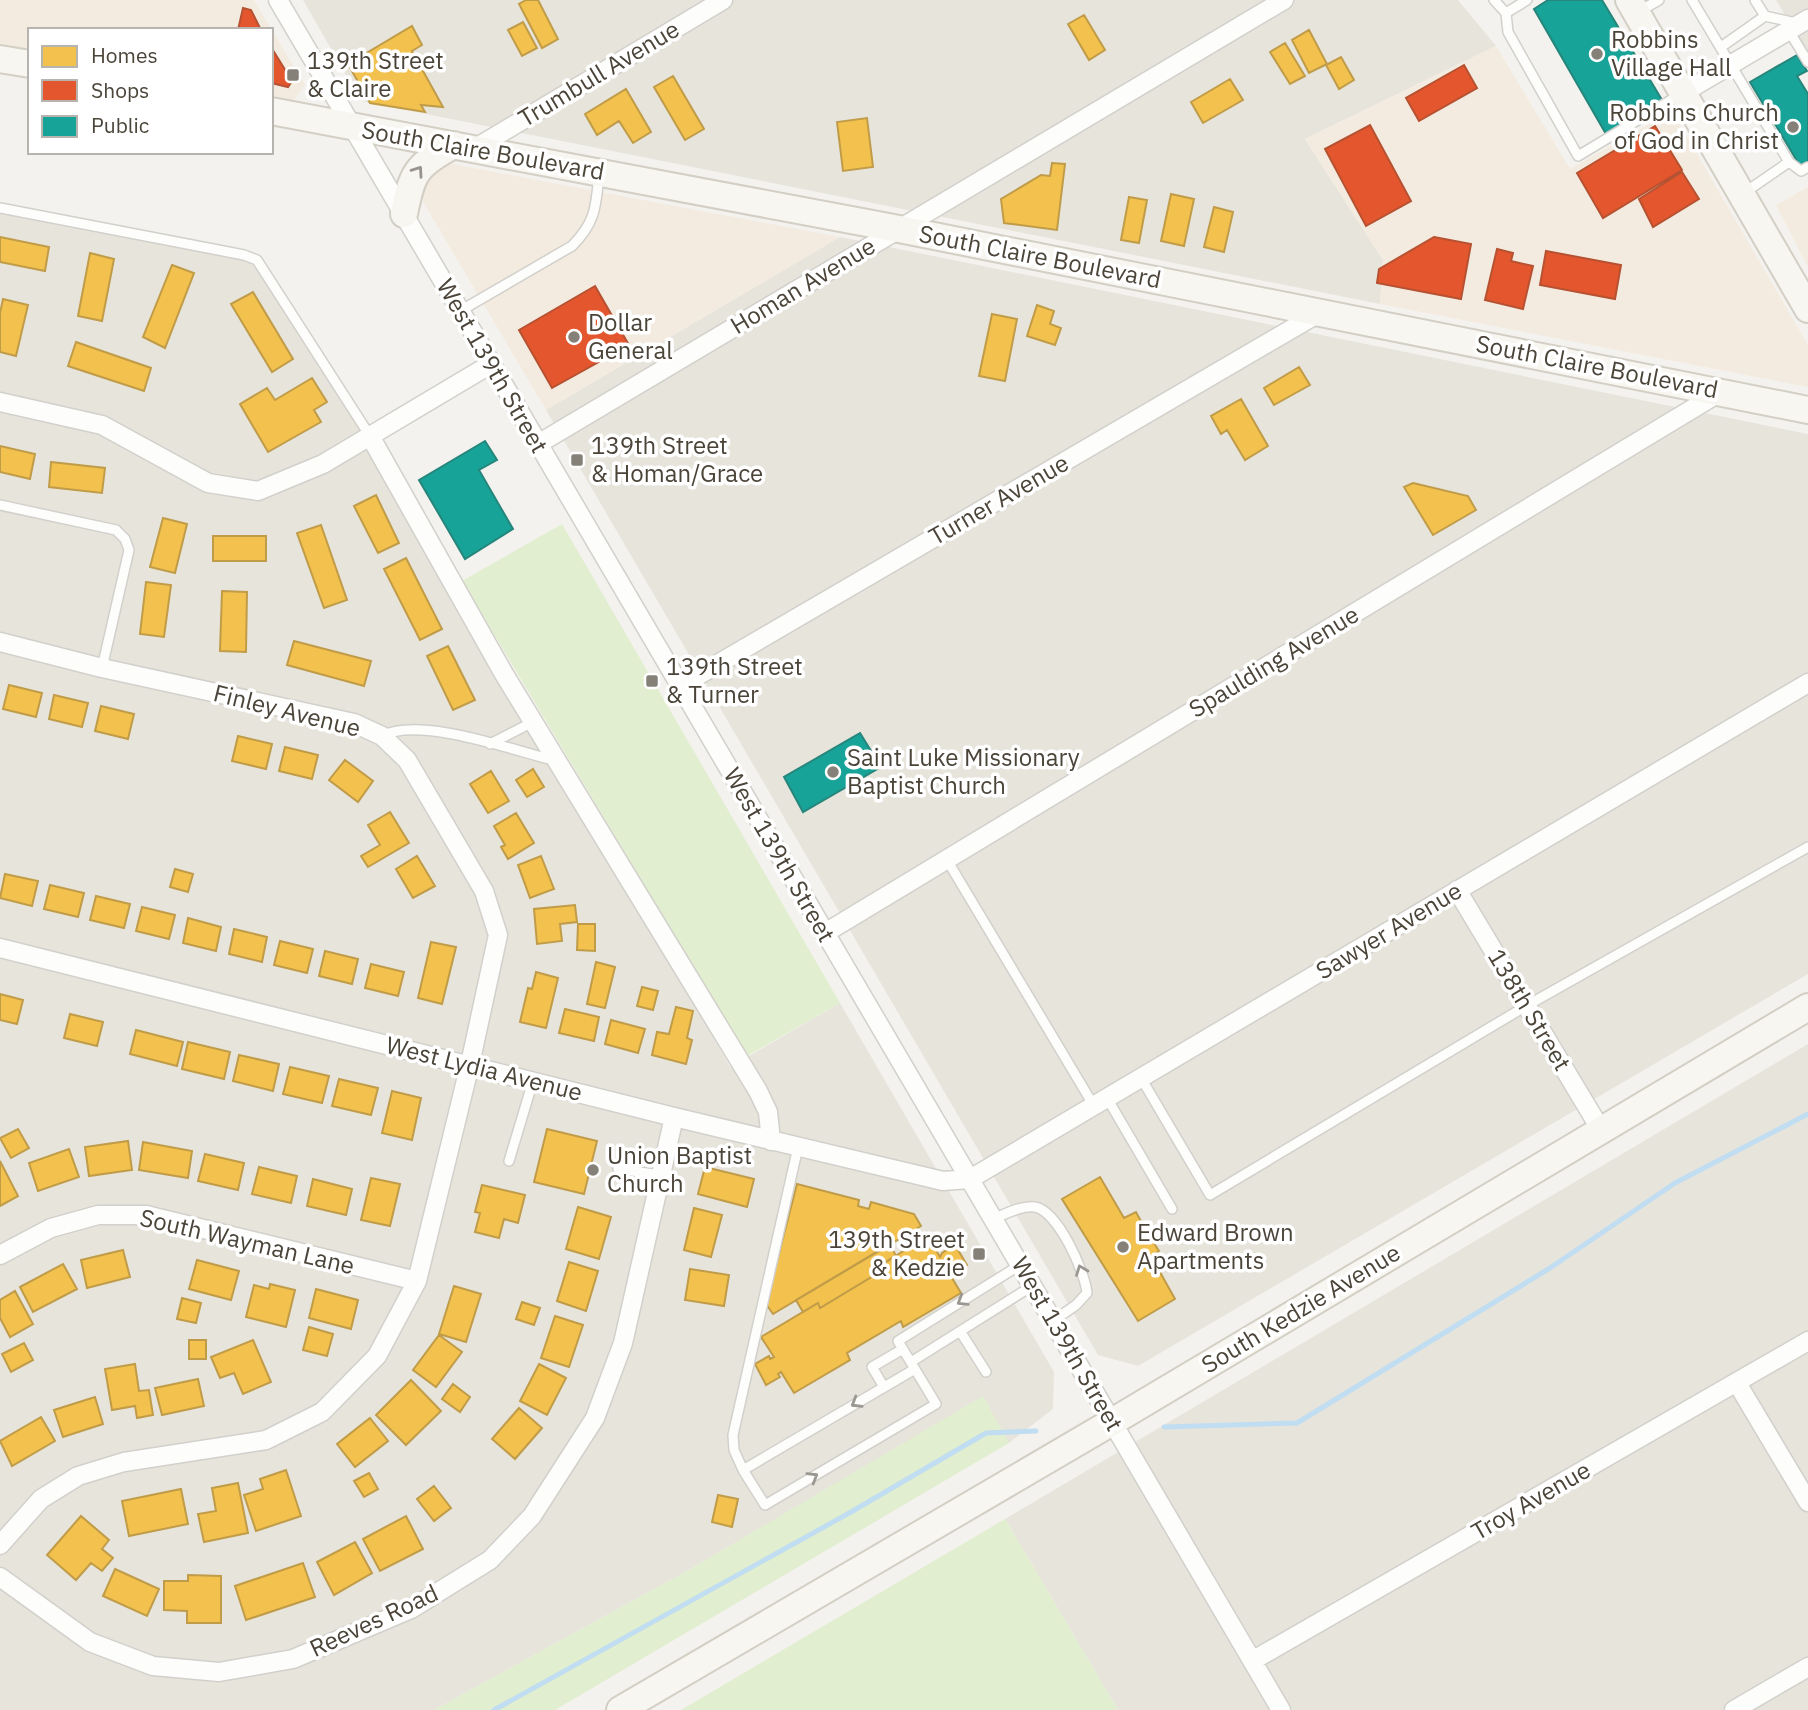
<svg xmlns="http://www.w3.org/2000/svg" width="1808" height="1710" font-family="'IBM Plex Sans',sans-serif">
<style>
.residential{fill:#e7e4dc}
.commercial{fill:#f3ebdf}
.green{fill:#e1eecf}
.homes{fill:#f2c14e;stroke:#c09c48;stroke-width:2}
.shops{fill:#e4572e;stroke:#b65131;stroke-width:2}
.public{fill:#17a398;stroke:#27867c;stroke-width:2}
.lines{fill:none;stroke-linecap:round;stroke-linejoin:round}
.stream{stroke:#c0ddf1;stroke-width:5}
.lane-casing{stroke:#d2d0cb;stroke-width:12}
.street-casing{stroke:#d2d0cb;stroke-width:21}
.secondary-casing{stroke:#d3cfc5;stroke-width:30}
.lane{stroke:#fdfdfc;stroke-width:9}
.street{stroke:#fdfdfc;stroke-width:18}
.secondary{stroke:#f7f6f1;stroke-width:26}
.oneway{stroke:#98948c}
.oneway2{stroke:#9b9791}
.poi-dot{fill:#868178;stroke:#fff;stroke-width:2.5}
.labels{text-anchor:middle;stroke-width:7;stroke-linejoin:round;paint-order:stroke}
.poi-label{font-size:24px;fill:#4b4439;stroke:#fff;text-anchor:start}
.street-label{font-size:24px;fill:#4b4439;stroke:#fff}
</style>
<rect width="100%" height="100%" fill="#f4f2ee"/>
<path class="residential" d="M303,0H1458L1496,46L1305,139L1383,260L1380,304L361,101Z
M1776,0H1808V56Z
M0,208L257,260L370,436L730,1067L840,1003L1054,1372L1053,1409L1009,1443L983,1397L687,1571L434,1710H0Z
M840,237L1808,434V974L1138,1366L1098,1355L546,410Z
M1808,1044V1710H1118L1005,1519Z"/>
<path class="commercial" d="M0,0H254L305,85L294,100L271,96V30H30V50L0,44Z
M1496,46L1570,169L1672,111L1808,345V387L1380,304L1383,260L1305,139Z
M442,162L840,237L546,410L419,195Z
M1808,187V267L1776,205Z"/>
<path class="green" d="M562,524L840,1003L747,1056L462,581Z
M983,1396L1009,1443L555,1710H434L687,1571Z
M1005,1519L1118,1710H681Z"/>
<path class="homes" d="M526,0H538L558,39L542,48L519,4Z
M1084,15L1105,50L1089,60L1068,24Z
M523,22L537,48L522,56L508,30Z
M412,26L422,45L412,51L443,107L421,105L425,112L370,103L348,64Z
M1309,30L1327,64L1309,73L1292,40Z
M1285,43L1305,76L1290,84L1270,52Z
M1341,57L1354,80L1339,89L1326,65Z
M673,76L704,129L685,140L654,87Z
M1230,79L1243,100L1203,123L1191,102Z
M626,89L651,132L633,143L619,121L597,135L585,114Z
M867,118L873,167L843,171L837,122Z
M1052,163L1065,164L1057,230L1004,223L1001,199L1041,175L1050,176Z
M1171,194L1194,199L1184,246L1161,241Z
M1129,197L1147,200L1139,243L1121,240Z
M1214,207L1233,212L1224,252L1204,247Z
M0,237L49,247L45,271L0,262Z
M90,253L114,259L102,321L78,316Z
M172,265L194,273L165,348L143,337Z
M253,292L293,359L272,372L231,304Z
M3,299L28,305L16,356L0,352V313Z
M1037,305L1054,311L1050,324L1061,328L1055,345L1027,336Z
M992,314L1017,319L1005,381L979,376Z
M76,342L151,368L144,391L68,366Z
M1299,367L1310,385L1274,405L1264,388Z
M312,378L327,402L314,410L321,422L268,452L240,404L267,388L275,400Z
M1241,399L1268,446L1245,460L1227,430L1221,434L1211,416Z
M0,446L35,454L30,479L0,472Z
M51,462L105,468L102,493L49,487Z
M1413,483L1468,496L1476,510L1433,535L1404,487Z
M376,495L399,543L378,553L354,506Z
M163,518L187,524L175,573L150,567Z
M321,525L347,600L324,608L297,533Z
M213,536H266V561H213Z
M406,558L442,629L420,640L384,569Z
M146,582L171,585L164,637L140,634Z
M222,591L247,592L246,652L220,651Z
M294,641L371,661L364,686L287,665Z
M448,646L475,700L453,710L427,656Z
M9,685L42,693L36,717L3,709Z
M54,695L88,703L82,727L49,719Z
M101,706L134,714L128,739L95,731Z
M238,736L272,744L266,769L232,761Z
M285,747L318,755L312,779L279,771Z
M345,760L373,781L358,802L329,780Z
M533,769L544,787L527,797L516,780Z
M491,771L509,801L488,813L470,784Z
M390,812L409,843L368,867L361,856L380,845L368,825Z
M516,813L534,843L508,859L501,847L505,845L494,826Z
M417,856L435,886L413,898L396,869Z
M541,856L554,889L530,898L518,865Z
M175,869L193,874L188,892L170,887Z
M5,874L38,881L32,906L0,898Z
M50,885L84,893L78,917L44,909Z
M96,896L130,904L124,928L90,920Z
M575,905L577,922L560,924L562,941L537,944L534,909Z
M142,907L175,915L169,939L136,931Z
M188,918L221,927L216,951L183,943Z
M578,924H595V951L577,950Z
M234,929L267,937L262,962L229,954Z
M280,941L313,949L307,973L274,965Z
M431,942L456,947L442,1004L418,998Z
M325,951L358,959L352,984L319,976Z
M596,962L615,967L605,1008L587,1004Z
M371,964L404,972L398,996L365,988Z
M536,972L558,978L546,1028L520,1022L528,988L532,989Z
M642,987L658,991L653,1010L637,1006Z
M0,994L23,1000L17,1024L0,1020Z
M676,1007L693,1011L687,1038L692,1040L686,1064L652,1055L657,1032L669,1034Z
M565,1009L599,1017L594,1041L559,1033Z
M70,1014L103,1022L97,1046L64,1038Z
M611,1020L645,1029L638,1053L605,1044Z
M136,1030L183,1042L177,1066L130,1054Z
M188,1042L230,1052L224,1079L182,1069Z
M239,1055L279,1064L273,1091L233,1081Z
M290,1067L329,1076L322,1103L283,1094Z
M339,1079L378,1088L371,1115L332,1106Z
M392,1091L421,1098L412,1140L382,1133Z
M18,1129L29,1148L11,1158L0,1138Z
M547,1129L597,1141L584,1194L534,1182Z
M128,1141L132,1170L89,1176L85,1147Z
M143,1142L192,1151L188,1178L139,1170Z
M69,1149L79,1177L38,1191L29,1163Z
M205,1154L244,1163L238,1190L198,1181Z
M0,1161L18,1196L0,1206Z
M259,1167L297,1176L291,1203L252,1194Z
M705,1167L754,1179L747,1207L698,1194Z
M1100,1177L1124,1218L1136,1212L1143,1225L1138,1227L1147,1243L1152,1240L1159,1251L1151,1256L1175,1299L1138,1321L1062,1199Z
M371,1178L400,1184L390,1226L361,1220Z
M313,1179L352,1189L346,1215L307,1206Z
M797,1184L859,1200L858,1206L869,1209L871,1202L914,1214L921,1226L773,1314L766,1304Z
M482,1185L525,1195L518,1223L504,1219L499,1238L475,1232L480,1213L475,1212Z
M578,1207L611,1217L599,1259L566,1249Z
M694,1208L722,1215L711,1257L684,1250Z
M928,1236L940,1257L942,1253L955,1245L967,1265L949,1273L961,1293L903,1327L901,1321L847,1353L850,1360L794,1393L781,1372L778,1374L780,1377L766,1385L755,1364L769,1356L770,1359L774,1357L761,1337L818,1303L820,1308L873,1276L871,1271Z
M890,1244L896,1256L871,1271L873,1276L820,1308L818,1303L803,1312L796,1300Z
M123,1250L130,1277L87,1288L81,1260Z
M197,1260L239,1271L231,1300L189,1289Z
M569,1262L598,1271L586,1311L557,1301Z
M63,1264L77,1289L33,1312L20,1287Z
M690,1269L729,1275L724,1306L685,1300Z
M270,1284L295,1290L286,1327L246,1317L254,1285L269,1289Z
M454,1286L481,1294L466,1342L439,1334Z
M316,1289L358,1300L351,1329L309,1318Z
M15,1291L33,1324L10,1337L0,1318V1300Z
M182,1298L201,1303L196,1323L177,1319Z
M522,1302L540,1308L534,1325L516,1319Z
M555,1316L583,1325L569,1367L541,1358Z
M309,1327L333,1334L327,1356L303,1350Z
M439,1335L462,1352L436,1387L413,1370Z
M189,1340H206V1359H189Z
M253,1340L271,1382L243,1394L234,1373L220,1378L211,1357Z
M24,1343L33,1360L11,1372L2,1354Z
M135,1364L139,1391L149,1390L153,1415L137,1418L135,1406L112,1410L105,1369Z
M539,1364L566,1378L547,1415L520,1401Z
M198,1379L204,1406L162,1415L155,1388Z
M411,1380L441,1411L406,1445L376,1415Z
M453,1384L470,1397L460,1412L442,1399Z
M95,1397L103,1424L63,1437L54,1410Z
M519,1408L542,1428L515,1459L492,1439Z
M41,1417L55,1441L12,1466L0,1441Z
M370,1418L388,1441L355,1467L337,1444Z
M286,1470L301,1516L256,1531L244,1495L263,1489L260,1479Z
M369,1473L378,1489L364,1497L354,1481Z
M238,1483L248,1533L204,1542L198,1514L216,1511L212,1488Z
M434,1486L451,1508L434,1521L417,1499Z
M181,1489L188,1524L129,1536L122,1501Z
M718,1495L738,1499L732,1527L712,1522Z
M81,1516L109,1540L102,1549L113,1558L102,1571L91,1563L76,1580L47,1555Z
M406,1516L423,1549L380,1571L363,1539Z
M355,1542L372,1573L334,1595L317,1562Z
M303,1563L315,1597L246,1620L235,1586Z
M115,1569L159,1589L147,1616L103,1596Z
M188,1575L221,1576V1623H187V1611L164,1610V1581H188Z"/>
<path class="shops" d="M243,8L251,10L261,30H238Z
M271,47L292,81L288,87L271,83Z
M1464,65L1477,88L1419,121L1406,98Z
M1370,125L1411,201L1366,226L1325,149Z
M1655,126L1682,170L1603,218L1577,173Z
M1682,172L1699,199L1653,227L1639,199Z
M1434,237L1471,244L1461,299L1377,283L1379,269Z
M1497,249L1513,253L1511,261L1533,266L1523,309L1485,300Z
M1546,251L1621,265L1615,299L1540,285Z
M595,286L629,345L552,388L519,330Z"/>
<path class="public" d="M1548,0H1602L1662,100L1606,134L1534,9Z
M1797,55L1807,71L1797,76L1808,94V161L1800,166L1750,82Z
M485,441L497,460L479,470L513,529L465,559L419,480Z
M860,733L881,767L803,812L784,777Z"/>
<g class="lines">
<path class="stream" d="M1164,1427L1297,1423L1550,1268L1675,1183L1808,1114
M494,1710L851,1512L986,1433L1036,1431"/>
<g class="lane-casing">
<path id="lane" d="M1494,0L1506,13
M1527,0L1506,13L1508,32L1578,156L1681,94
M1692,0L1789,162L1801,171L1808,167
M1755,0L1765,16L1796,23
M1638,12L1659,0
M1789,31L1808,62
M1721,47L1765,16
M1744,193L1789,162
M0,208L244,255L257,260L370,436
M460,311L572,246C596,222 596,206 599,174
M0,505L116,530L125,539L129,550L102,668
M382,736C419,716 512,750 553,760
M490,744L533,722
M947,860L1094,1106
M1141,1078L1210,1195L1526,1006L1808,847
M1107,1098L1172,1209
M509,1161L533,1081
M618,1169L661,1175
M993,1219C1005,1214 1022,1205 1035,1207C1058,1211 1085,1272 1087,1293L1076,1305L1053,1321
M960,1331L986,1372
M911,1362L1032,1286
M915,1369L743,1470L765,1505L936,1404L898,1341L1020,1265
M884,1387L872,1367L903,1349
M743,1470L734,1450L733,1435L798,1147"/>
</g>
<g class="street-casing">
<path id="street" d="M278,0L1281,1710
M1683,93L1808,19
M474,149L723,0
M0,402L102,425L208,483L258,491L323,464L491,364
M370,436L504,674L758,1091L768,1112L771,1141
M538,444L1284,0
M0,642L102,668L354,723L382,736L407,760L484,891L498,935L470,1064L417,1281L377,1356L322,1412L266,1440L124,1462L78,1476L41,1499L0,1545
M680,686L1319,313
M1457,890L1601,1130
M825,933L1722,391
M0,948L674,1117L943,1181L970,1179L1808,683
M0,1255L51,1228L98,1215H146L417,1281
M1737,1383L1808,1502
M0,1577L90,1642L153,1666L219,1672L293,1659L411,1609L490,1560L532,1516L595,1418L623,1343L674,1117
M1252,1661L1808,1341
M1734,1710L1808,1667"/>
</g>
<g class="secondary-casing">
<path id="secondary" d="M1629,0L1808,309
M0,59L30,64
M271,111L899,229L1808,410
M404,214C412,173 416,165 454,145
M620,1710L1112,1422L1808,1007"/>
</g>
<use href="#lane" class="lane"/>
<use href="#street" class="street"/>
<use href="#secondary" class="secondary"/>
</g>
<defs><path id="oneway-chevron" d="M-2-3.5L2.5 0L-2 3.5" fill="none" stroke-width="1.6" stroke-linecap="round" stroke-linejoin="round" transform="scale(1.75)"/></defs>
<use class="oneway" href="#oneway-chevron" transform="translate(418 171) rotate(-55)"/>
<g class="oneway2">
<use href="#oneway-chevron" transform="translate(1081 1270) rotate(-111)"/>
<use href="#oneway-chevron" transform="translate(962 1301) rotate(148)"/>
<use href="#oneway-chevron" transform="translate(856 1403) rotate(149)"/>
<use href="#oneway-chevron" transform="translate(813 1477) rotate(-31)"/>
</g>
<g class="poi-dot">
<circle cx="1597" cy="54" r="7"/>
<rect x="286" y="68" width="14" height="14" rx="3.5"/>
<circle cx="1793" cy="127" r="7"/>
<circle cx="574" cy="337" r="7"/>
<rect x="570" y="453" width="14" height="14" rx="3.5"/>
<rect x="645" y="674" width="14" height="14" rx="3.5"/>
<circle cx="833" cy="772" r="7"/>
<circle cx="593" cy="1170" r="7"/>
<circle cx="1123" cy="1247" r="7"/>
<rect x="972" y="1247" width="14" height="14" rx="3.5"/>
</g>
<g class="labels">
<g class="poi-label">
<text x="1611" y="48">Robbins<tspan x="1611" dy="28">Village Hall</tspan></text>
<text x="307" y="69">139th Street<tspan x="307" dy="28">&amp; Claire</tspan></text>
<text x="1779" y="121" text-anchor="end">Robbins Church<tspan x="1779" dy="28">of God in Christ</tspan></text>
<text x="588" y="331">Dollar<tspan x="588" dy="28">General</tspan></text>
<text x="591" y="454">139th Street<tspan x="591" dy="28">&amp; Homan/Grace</tspan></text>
<text x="666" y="675">139th Street<tspan x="666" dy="28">&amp; Turner</tspan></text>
<text x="847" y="766">Saint Luke Missionary<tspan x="847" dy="28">Baptist Church</tspan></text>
<text x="607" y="1164">Union Baptist<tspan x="607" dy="28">Church</tspan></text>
<text x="1137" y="1241">Edward Brown<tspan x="1137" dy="28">Apartments</tspan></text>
<text x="965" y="1248" text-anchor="end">139th Street<tspan x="965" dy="28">&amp; Kedzie</tspan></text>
</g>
<g class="street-label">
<text transform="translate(599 74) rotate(-31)" y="8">Trumbull Avenue</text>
<text transform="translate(483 151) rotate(10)" y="8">South Claire Boulevard</text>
<text transform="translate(1040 257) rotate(11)" y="8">South Claire Boulevard</text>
<text transform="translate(803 286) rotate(-31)" y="8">Homan Avenue</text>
<text transform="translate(492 366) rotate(60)" y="8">West 139th Street</text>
<text transform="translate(1597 367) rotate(11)" y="8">South Claire Boulevard</text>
<text transform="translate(999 500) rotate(-30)" y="8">Turner Avenue</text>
<text transform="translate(1274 662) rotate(-31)" y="8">Spaulding Avenue</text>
<text transform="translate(287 711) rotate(14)" y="8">Finley Avenue</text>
<text transform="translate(779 855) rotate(60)" y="8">West 139th Street</text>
<text transform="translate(1389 931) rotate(-31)" y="8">Sawyer Avenue</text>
<text transform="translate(1529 1010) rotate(59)" y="8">138th Street</text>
<text transform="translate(484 1069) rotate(14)" y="8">West Lydia Avenue</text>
<text transform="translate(247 1242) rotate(13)" y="8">South Wayman Lane</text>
<text transform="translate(1301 1309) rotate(-31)" y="8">South Kedzie Avenue</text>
<text transform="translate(1067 1344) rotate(60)" y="8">West 139th Street</text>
<text transform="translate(1531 1501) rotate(-30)" y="8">Troy Avenue</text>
<text transform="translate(374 1621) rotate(-25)" y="8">Reeves Road</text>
</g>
</g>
<rect x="28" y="28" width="245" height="126" fill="#ffffff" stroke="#b7b4b0" stroke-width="2"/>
<rect x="42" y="46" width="35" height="21" fill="#f2c14e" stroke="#b7b4b0" stroke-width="2"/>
<text x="91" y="63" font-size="21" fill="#4b4439">Homes</text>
<rect x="42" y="80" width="35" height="21" fill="#e4572e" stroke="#b7b4b0" stroke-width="2"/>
<text x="91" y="98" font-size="21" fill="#4b4439">Shops</text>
<rect x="42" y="116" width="35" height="21" fill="#17a398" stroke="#b7b4b0" stroke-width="2"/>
<text x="91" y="133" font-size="21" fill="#4b4439">Public</text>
</svg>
